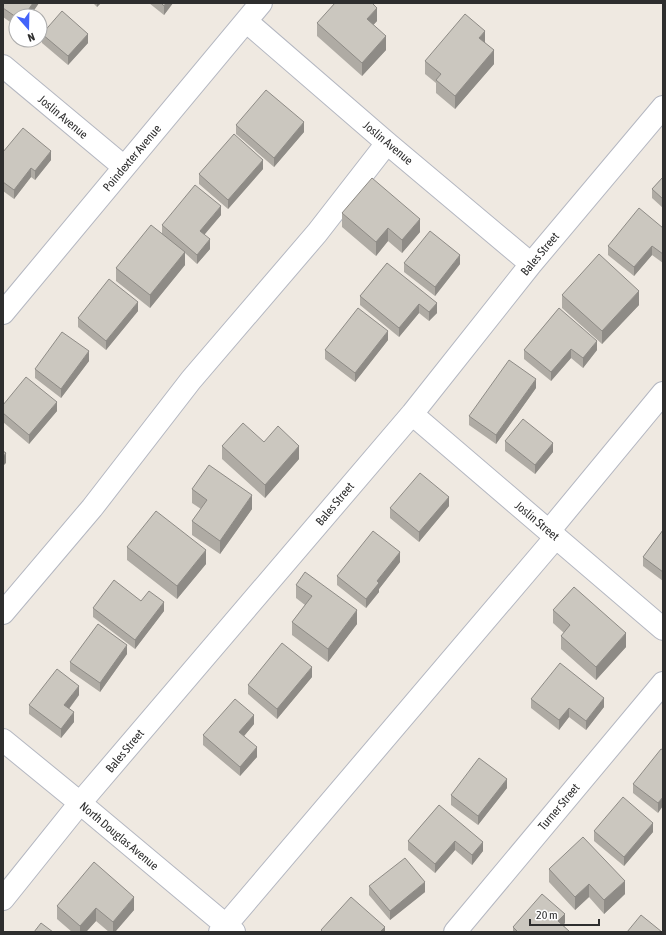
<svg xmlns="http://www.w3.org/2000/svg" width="666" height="935" font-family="'Asap Condensed',sans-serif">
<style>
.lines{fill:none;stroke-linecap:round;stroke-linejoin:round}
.minor-casing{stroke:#b4b7c1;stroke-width:24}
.minor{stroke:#fff;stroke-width:22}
.wall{fill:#afaba4}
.shaded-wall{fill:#8e8b86}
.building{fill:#cbc7bf;stroke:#8e8b86}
.labels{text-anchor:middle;stroke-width:3;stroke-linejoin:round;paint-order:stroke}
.street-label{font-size:12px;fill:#2e2e2e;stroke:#fff}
</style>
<rect width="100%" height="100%" fill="#efe9e1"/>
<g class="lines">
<g class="minor-casing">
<path id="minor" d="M246,21L387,143L531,264
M3,66L124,167
M3,313L261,3
M412,414L663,629
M549,531L663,393
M3,613L92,508L191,380L317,233L387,143
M3,740L80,803L234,932
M3,899L80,803L412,414L531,264L663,107
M220,932L556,537
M455,932L663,683"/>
</g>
<use href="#minor" class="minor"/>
</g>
<path class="wall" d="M3,3H39L30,16H16V26L3,17Z
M93,3H101L97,7Z
M149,3H173L164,15Z
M377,21L373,25L386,50L362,76L317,36V23Z
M42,34L88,43L68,65L42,43Z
M485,42L494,64L455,109L436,93V83L425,74V61Z
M236,125L304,132L274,167L236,134Z
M3,152L51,160L35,180L31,177L14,199L3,191Z
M263,169L228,209L199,184V174Z
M663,177V208L652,198V189Z
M342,213L420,232L402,253L388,241L376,256L342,227Z
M221,215L204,234L210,249L197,264L185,253V265L150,308L116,281V268L162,233V225Z
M663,228V263L652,255L634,276L608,255V246Z
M387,263L437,313L429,321L419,313L399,337L360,305V296Z
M404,263L460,264L435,296L404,272Z
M562,295L639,305L602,344L562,308Z
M559,308L597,350L583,368L571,358L551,381L524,359V350Z
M138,311L106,350L78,327V318Z
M388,340L355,382L325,359V350Z
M89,361L61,398L35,378V369Z
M536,388L496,444L469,425V416Z
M3,405L57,411L29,444L3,422Z
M505,441L553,452L535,474L505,451Z
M222,446L299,459L265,498L222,459Z
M192,489L252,509L220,554L192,535V521L201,509L192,503Z
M449,506L419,542L390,518V508Z
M663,530V581L643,566V557Z
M127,547L206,564L177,599L127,560Z
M400,562L379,589V592L366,608L337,585V576Z
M296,585L357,624L328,662L292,635V622L305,605L296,598Z
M141,601L164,611L135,649L93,617V608Z
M553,610L626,647L596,680L561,649V636L564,633L553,623Z
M127,654L100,692L70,671V662Z
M312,677L277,719L248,694V685Z
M79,695L69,709L74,722L61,738L29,714V705Z
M531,699L604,707L586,730L569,717L559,730L531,708Z
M254,724L244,736L257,757L240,776L203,745V735Z
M663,750L658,813L633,793V784Z
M507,788L478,825L451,805V795Z
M439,805L483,851L472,865L455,850L435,873L408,850V841Z
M594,831L653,832L624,866L594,841Z
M549,869L625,894L604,914L589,897L575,910L549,882Z
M369,886L425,892L390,920L369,895Z
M57,906L134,910L115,932H109L96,921L86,932H72L57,919Z
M565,923L563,925L570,932H513V927Z"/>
<path class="shaded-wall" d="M33,3H39L30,16H24Z
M97,3H101L97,7Z
M166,3H173L164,15V6Z
M377,8V21L367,32V19Z
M485,31V45L479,38Z
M88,34V43L68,65V56Z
M386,36V50L362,76V63Z
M494,50V64L455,109V96Z
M304,122V132L274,167V158Z
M51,151V160L35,180V171Z
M263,160V169L228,209V200Z
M31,168V177L14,199V190Z
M221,206V215L200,240V231Z
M420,219V232L402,253V240Z
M388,228V241L376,256V242Z
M210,239V249L197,264V255Z
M652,246V255L634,276V267Z
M185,252V265L150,308V295Z
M460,255V264L435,296V287Z
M639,291V305L602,344V331Z
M138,302V311L106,350V341Z
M437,303V313L429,321V312Z
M419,304V313L399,337V328Z
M388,331V340L355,382V373Z
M597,341V350L583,368V358Z
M571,349V358L551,381V372Z
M89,351V361L61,398V389Z
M536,379V388L496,444V435Z
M57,402V411L29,444V435Z
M553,443V452L535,474V465Z
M299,446V459L265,498V485Z
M6,453V463L3,466V457Z
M252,495V509L220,554V541Z
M449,497V506L419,542V532Z
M206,550V564L177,599V586Z
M400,552V562L379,589V592L366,608V599L377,581Z
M164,602V611L135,649V640Z
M357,610V624L328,662V649Z
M626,633V647L596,680V667Z
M127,645V654L100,692V683Z
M312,667V677L277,719V709Z
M79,686V695L64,715V705Z
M604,698V707L586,730V721Z
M569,708V717L559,730V720Z
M74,712V722L61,738V729Z
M254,715V724L239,742V732Z
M257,747V757L240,776V767Z
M507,779V788L478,825V816Z
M663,797V806L658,813V803Z
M653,823V832L624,866V857Z
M455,841V850L435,873V864Z
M483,842V851L472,865V855Z
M625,881V894L604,914V900Z
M425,882V892L390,920V911Z
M589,884V897L575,910V897Z
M134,897V910L115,932H113V922Z
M96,908V921L86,932H80V926Z
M565,914V923L558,930V921Z
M385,927V932H380Z"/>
<path class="building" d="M3,3H33L24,16H16V17L3,8Z
M161,3H166L164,6Z
M335,3H372L377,8L367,19L386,36L362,63L317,23Z
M62,11L88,34L68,56L42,34Z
M465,14L485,31L479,38L494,50L455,96L436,80L441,74L425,61Z
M266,90L304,122L274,158L236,125Z
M23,128L51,151L35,171L31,168L14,190L3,182V152Z
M234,134L263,160L228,200L199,174Z
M663,177V199L652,189Z
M372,178L420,219L402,240L388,228L376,242L342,213Z
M195,185L221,206L200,231L210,239L197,255L162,225Z
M639,208L663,228V254L652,246L634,267L608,246Z
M151,225L185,252L150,295L116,268Z
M430,231L460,255L435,287L404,263Z
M599,254L639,291L602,331L562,295Z
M387,263L437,303L429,312L419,304L399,328L360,296Z
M109,279L138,302L106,341L78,318Z
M358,308L388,331L355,373L325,350Z
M559,308L597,341L583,358L571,349L551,372L524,350Z
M62,332L89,351L61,389L35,369Z
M509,360L536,379L496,435L469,416Z
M26,377L57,402L29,435L3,413V405Z
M523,419L553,443L535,465L505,441Z
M243,423L264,442L278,426L299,446L265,485L222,446Z
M3,451L6,453L3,457Z
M209,465L252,495L220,541L192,521L207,500L192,489Z
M420,473L449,497L419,532L390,508Z
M156,511L206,550L177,586L127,547Z
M663,530V572L643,557Z
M373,531L400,552L377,581L379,583L366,599L337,576Z
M305,572L357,610L328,649L292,622L312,596L296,585Z
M114,580L141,601L149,591L164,602L135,640L93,608Z
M574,587L626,633L596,667L561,636L570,625L553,610Z
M98,624L127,645L100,683L70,662Z
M282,643L312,667L277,709L248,685Z
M560,663L604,698L586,721L569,708L559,720L531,699Z
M57,669L79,686L64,705L74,712L61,729L29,705Z
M235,699L254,715L239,732L257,747L240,767L203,735Z
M661,749L663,750V797L658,803L633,784Z
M479,758L507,779L478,816L451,795Z
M623,797L653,823L624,857L594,831Z
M439,805L483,842L472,855L455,841L435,864L408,841Z
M583,837L625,881L604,900L589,884L575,897L549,869Z
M405,858L425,882L390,911L369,886Z
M94,862L134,897L113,922L96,908L80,926L57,906Z
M542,894L565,914L558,921L570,932H518L513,927Z
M351,897L385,927L380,932H323L321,930Z
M641,915L662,932H627Z
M41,923L53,932H34Z"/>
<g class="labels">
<g class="street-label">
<text transform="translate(63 117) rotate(40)" y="4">Joslin Avenue</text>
<text transform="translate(388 143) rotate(40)" y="4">Joslin Avenue</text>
<text transform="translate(132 158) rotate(-50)" y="4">Poindexter Avenue</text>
<text transform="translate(540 254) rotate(-50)" y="4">Bales Street</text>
<text transform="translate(335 504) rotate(-50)" y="4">Bales Street</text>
<text transform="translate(537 521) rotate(40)" y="4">Joslin Street</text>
<text transform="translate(125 751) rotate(-50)" y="4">Bales Street</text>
<text transform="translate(559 807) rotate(-50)" y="4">Turner Street</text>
<text transform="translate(119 836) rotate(40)" y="4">North Douglas Avenue</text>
</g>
</g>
<rect width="666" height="935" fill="none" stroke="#2e2e2e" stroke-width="8"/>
<g transform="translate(28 28) rotate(160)"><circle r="19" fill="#ffffff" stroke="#ababab"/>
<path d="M0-3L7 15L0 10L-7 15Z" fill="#4363fa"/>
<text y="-6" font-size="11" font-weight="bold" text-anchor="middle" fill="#2e2e2e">N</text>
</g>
<path d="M530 919v6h69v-6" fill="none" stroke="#2e2e2e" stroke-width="2"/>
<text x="536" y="919" font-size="12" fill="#2e2e2e" stroke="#ffffff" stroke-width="3" paint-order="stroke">20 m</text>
</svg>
